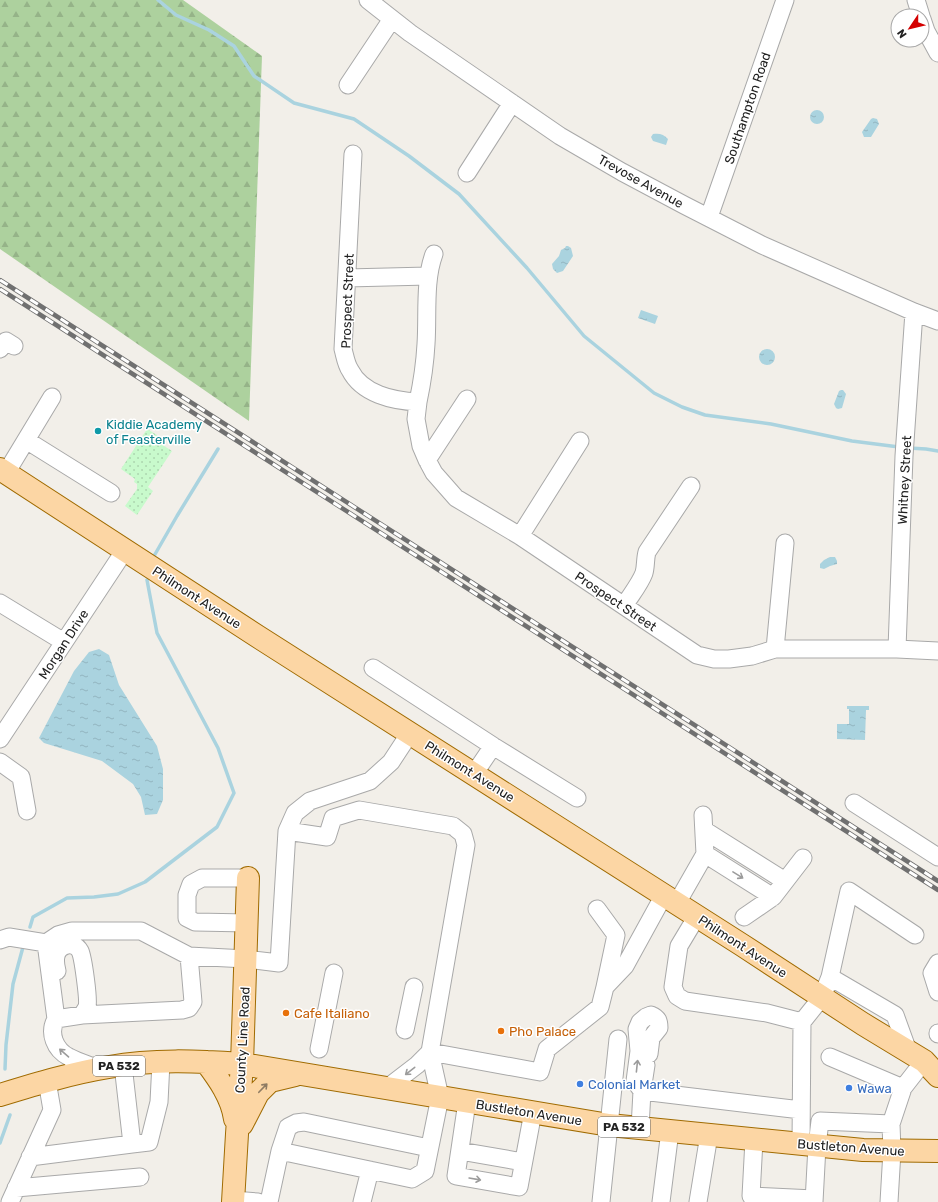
<svg xmlns="http://www.w3.org/2000/svg" width="938" height="1202" font-family="Rubik,sans-serif">
<style>
.forest{fill:url(#forest-firs)}
.park{fill:url(#park-dots)}
.water{fill:url(#water-ripples)}
.lines{fill:none;stroke-linecap:round;stroke-linejoin:round}
.stream{stroke:#aad3df;stroke-width:3.5}
.minor-casing{stroke:#a9a9a9;stroke-width:19}
.major-casing{stroke:#a06b00;stroke-width:24}
.minor{stroke:#fff;stroke-width:17}
.major{stroke:#fcd6a4;stroke-width:22}
.rail-casing{stroke:#707070;stroke-width:4.5}
.rail{stroke:#fff;stroke-width:3;stroke-dasharray:9;stroke-linecap:butt}
.oneway{stroke:#9c9c9c}
.oneway2{stroke:#8f7c63}
.culture-dot{fill:#0f9aa8;stroke:#fff;stroke-width:1.5}
.food-dot{fill:#e8710a;stroke:#fff;stroke-width:1.5}
.shop-dot{fill:#3f7fe0;stroke:#fff;stroke-width:1.5}
.labels{text-anchor:middle;stroke-width:3;stroke-linejoin:round;paint-order:stroke}
.shield{fill:#fff;stroke:#646464;stroke-width:1}
.shield-label{font-size:12px;font-weight:bold;fill:#222}
.street-label{font-size:13px;fill:#222;stroke:#fff}
.culture-label{font-size:13px;fill:#0d838f;stroke:#fff;text-anchor:start}
.food-label{font-size:13px;fill:#c56008;stroke:#fff;text-anchor:start}
.shop-label{font-size:13px;fill:#366cbe;stroke:#fff;text-anchor:start}
</style>
<defs>
<pattern id="forest-firs" width="22" height="20" patternUnits="userSpaceOnUse"><rect width="22" height="20" fill="#add19e"/><path d="M5 1l3.5 6h-7zM16 11l3.5 6h-7z" fill="#95b388"/></pattern>
<pattern id="park-dots" width="8" height="8" patternUnits="userSpaceOnUse"><rect width="8" height="8" fill="#c8facc"/><path d="M2 2h.1M6 6h.1" fill="none" stroke="#acd6af" stroke-width="1.8" stroke-linecap="round"/></pattern>
<pattern id="water-ripples" width="26" height="14" patternUnits="userSpaceOnUse"><rect width="26" height="14" fill="#aad3df"/><path d="M2 4q2-2 4 0t4 0M15 11q2-2 4 0t4 0" fill="none" stroke="#92b5bf"/></pattern>
</defs>
<rect width="100%" height="100%" fill="#f2efe9"/>
<path class="forest" d="M0,0H183L262,56L249,421L0,249Z"/>
<path class="park" d="M147,429L157,435L154,441L158,442L172,451L148,487L153,491L137,515L125,506L137,489V484L134,482L135,479L121,469Z"/>
<path class="water" d="M810 117a7 7 0 1 1 14 0a7 7 0 1 1-14 0Z
M873,118L877,119L879,124L871,137H864L862,132L871,119Z
M653,134C659,133 664,134 668,139L666,145L653,141L651,137Z
M566,246H568L571,248L573,256L563,271L557,273L553,269L552,264L559,256L561,250L565,248Z
M641,310L658,316L655,324L638,318Z
M759 357a8 8 0 1 1 16 0a8 8 0 1 1-16 0Z
M841,390H843L846,394L842,408L838,409L836,408L834,404L839,391Z
M830,557H835L837,561V564L830,566L824,569L820,568V564L824,560Z
M99,649L109,655L119,685L157,746L163,769V800L157,814L145,815L141,797L133,784L102,761L44,743L39,738L74,671L89,652Z
M847,706H869V710H866L865,740L837,739V724H849V709H847Z"/>
<g class="lines">
<path class="stream" d="M158,0L176,15L209,30L234,46L254,76L294,103L354,119L409,156L459,194L527,268L584,336L654,393L682,407L705,415L771,424L852,441L899,447
M909,448L926,449L938,451
M154,556L177,516L218,449
M30,927L33,917L67,898L94,897L118,894L145,882L217,827L234,793L218,748L157,633L147,580
M5,1069L6,1045L13,984L23,947
M0,1143L10,1115"/>
<g class="minor-casing">
<path id="minor" d="M368,0L410,33L560,136L622,172L684,205L762,245L914,312L938,321
M916,0L921,16
M922,19L926,31L938,53
M348,85L392,19
M353,154L343,349C345,356 346,364 350,370C362,394 393,401 418,402L416,419L421,446L427,460L434,473L456,498L520,536L697,655L714,659H729L752,656L775,649H897L938,651
M467,173L512,103
M709,217L785,0
M347,278L428,276
M0,349L6,341L14,346
M418,402C422,383 425,363 426,344C428,315 424,281 434,254
M26,440L111,493
M427,460L467,399
M6,473L52,397
M520,536L580,441
M0,603L64,642
M624,606C630,596 640,584 644,573C646,566 645,559 647,552L691,486
M775,649L785,543
M897,649L904,456L914,312
M373,668L493,746L474,774
M0,739L125,550
M493,746L577,798
M0,762L21,777L27,811
M854,803L938,857
M704,830L785,881
M287,831L295,813L310,801L370,781L391,762L410,733
M705,854L773,897L803,858
M677,903L705,854L703,815
M597,909L616,935L605,987
M697,916L679,946L673,987L677,996L685,1001L767,1013L802,1022
M744,917L773,897
M248,923L195,922L187,918V895L191,884L202,878H248
M0,940L9,937L46,943L58,935L72,931H141L189,956L246,959L279,963L287,831L327,837L333,818L359,810L453,826L463,834L466,845L430,1052L540,1072L547,1049L600,1007L605,987L625,966L664,895
M46,943L56,1019L82,1015L182,1010L189,1008L193,1002L189,956
M938,963L932,973L938,992
M57,971C56,967 55,960 56,956C58,945 74,940 80,951C83,957 89,1000 87,1007C86,1009 84,1012 82,1015
M830,977L895,1015L908,1051
M56,1019C48,1033 55,1050 69,1057C78,1062 89,1065 99,1069
M405,1030L414,987
M938,1033V1034
M319,1049L334,973
M830,1057L903,1088
M646,1065L642,1091L635,1081L639,1051L637,1029L640,1022L646,1017L651,1015C658,1018 659,1021 659,1028L651,1038L649,1054
M387,1088L417,1065L430,1052
M467,1102L456,1176L519,1187L533,1112
M640,1128L642,1091L801,1110
M754,1140L751,1196L814,1199
M132,1144L149,1142L159,1102L161,1062
M801,1144L802,1022L822,997L830,977L849,891L915,935
M280,1151L288,1127L296,1123L304,1122L429,1148
M460,1151L523,1162
M30,1157L132,1144L123,1065
M16,1188L140,1177
M233,1200L258,1202
M10,1202L52,1110L47,1081
M269,1202L280,1151L412,1179L425,1171L440,1097L430,1052
M362,1202L370,1170
M601,1202L618,1039
M661,1202L670,1131
M698,1202L709,1135
M814,1202L817,1146L820,1121L891,1124
M889,1202L892,1151L891,1124L903,1088L924,1061"/>
</g>
<g class="major-casing">
<path id="major" d="M0,469L257,636L742,945L863,1024L924,1061L938,1076
M206,1062C218,1078 232,1097 235,1119
M0,1095C36,1084 72,1073 109,1067C153,1059 198,1061 242,1064L609,1125L863,1150L938,1151
M242,1124L258,1093L270,1081L295,1075
M233,1202L237,1134L242,1064L248,878"/>
</g>
<use href="#minor" class="minor"/>
<use href="#major" class="major"/>
<g class="rail-casing">
<path id="rail" d="M0,280L938,881
M0,289L938,890"/>
</g>
<use href="#rail" class="rail"/>
</g>
<defs><path id="oneway-shaft" d="M-6 0H5M1.5-3L5.5 0L1.5 3" fill="none" stroke-width="1.6" stroke-linecap="round" stroke-linejoin="round"/></defs>
<g class="oneway">
<use href="#oneway-shaft" transform="translate(738 875) rotate(32)"/>
<use href="#oneway-shaft" transform="translate(64 1053) rotate(-139)"/>
<use href="#oneway-shaft" transform="translate(637 1066) rotate(-84)"/>
<use href="#oneway-shaft" transform="translate(410 1071) rotate(142)"/>
<use href="#oneway-shaft" transform="translate(475 1179) rotate(10)"/>
</g>
<use class="oneway2" href="#oneway-shaft" transform="translate(263 1088) rotate(-46)"/>
<circle class="culture-dot" cx="98" cy="431" r="4"/>
<g class="food-dot">
<circle cx="286" cy="1013" r="4"/>
<circle cx="501" cy="1031" r="4"/>
</g>
<g class="shop-dot">
<circle cx="580" cy="1084" r="4"/>
<circle cx="849" cy="1088" r="4"/>
</g>
<g class="labels">
<g class="shield">
<rect x="93" y="1056" width="52" height="20" rx="3"/>
<rect x="598" y="1117" width="52" height="20" rx="3"/>
</g>
<g class="shield-label">
<text x="119" y="1070">PA 532</text>
<text x="624" y="1131">PA 532</text>
</g>
<g class="street-label">
<text transform="translate(747 108) rotate(-71)" y="5">Southampton Road</text>
<text transform="translate(641 181) rotate(29)" y="5">Trevose Avenue</text>
<text transform="translate(347 301) rotate(-88)" y="5">Prospect Street</text>
<text transform="translate(904 480) rotate(-87)" y="5">Whitney Street</text>
<text transform="translate(197 597) rotate(33)" y="5">Philmont Avenue</text>
<text transform="translate(616 601) rotate(34)" y="5">Prospect Street</text>
<text transform="translate(63 644) rotate(-57)" y="5">Morgan Drive</text>
<text transform="translate(470 771) rotate(32)" y="5">Philmont Avenue</text>
<text transform="translate(743 946) rotate(33)" y="5">Philmont Avenue</text>
<text transform="translate(242 1040) rotate(-87)" y="5">County Line Road</text>
<text transform="translate(529 1112) rotate(9)" y="5">Bustleton Avenue</text>
<text transform="translate(851 1147) rotate(4)" y="5">Bustleton Avenue</text>
</g>
<g class="culture-label">
<text x="106" y="429">Kiddie Academy<tspan x="106" dy="15">of Feasterville</tspan></text>
</g>
<g class="food-label">
<text x="294" y="1018">Cafe Italiano</text>
<text x="509" y="1036">Pho Palace</text>
</g>
<g class="shop-label">
<text x="588" y="1089">Colonial Market</text>
<text x="857" y="1093">Wawa</text>
</g>
</g>
<g transform="translate(910 28) rotate(235)"><circle r="19" fill="#ffffff" stroke="#a7a7a7"/>
<path d="M0-3L7 15L0 10L-7 15Z" fill="#d40000"/>
<text y="-6" font-size="11" font-weight="bold" text-anchor="middle" fill="#222222">N</text>
</g>
</svg>
